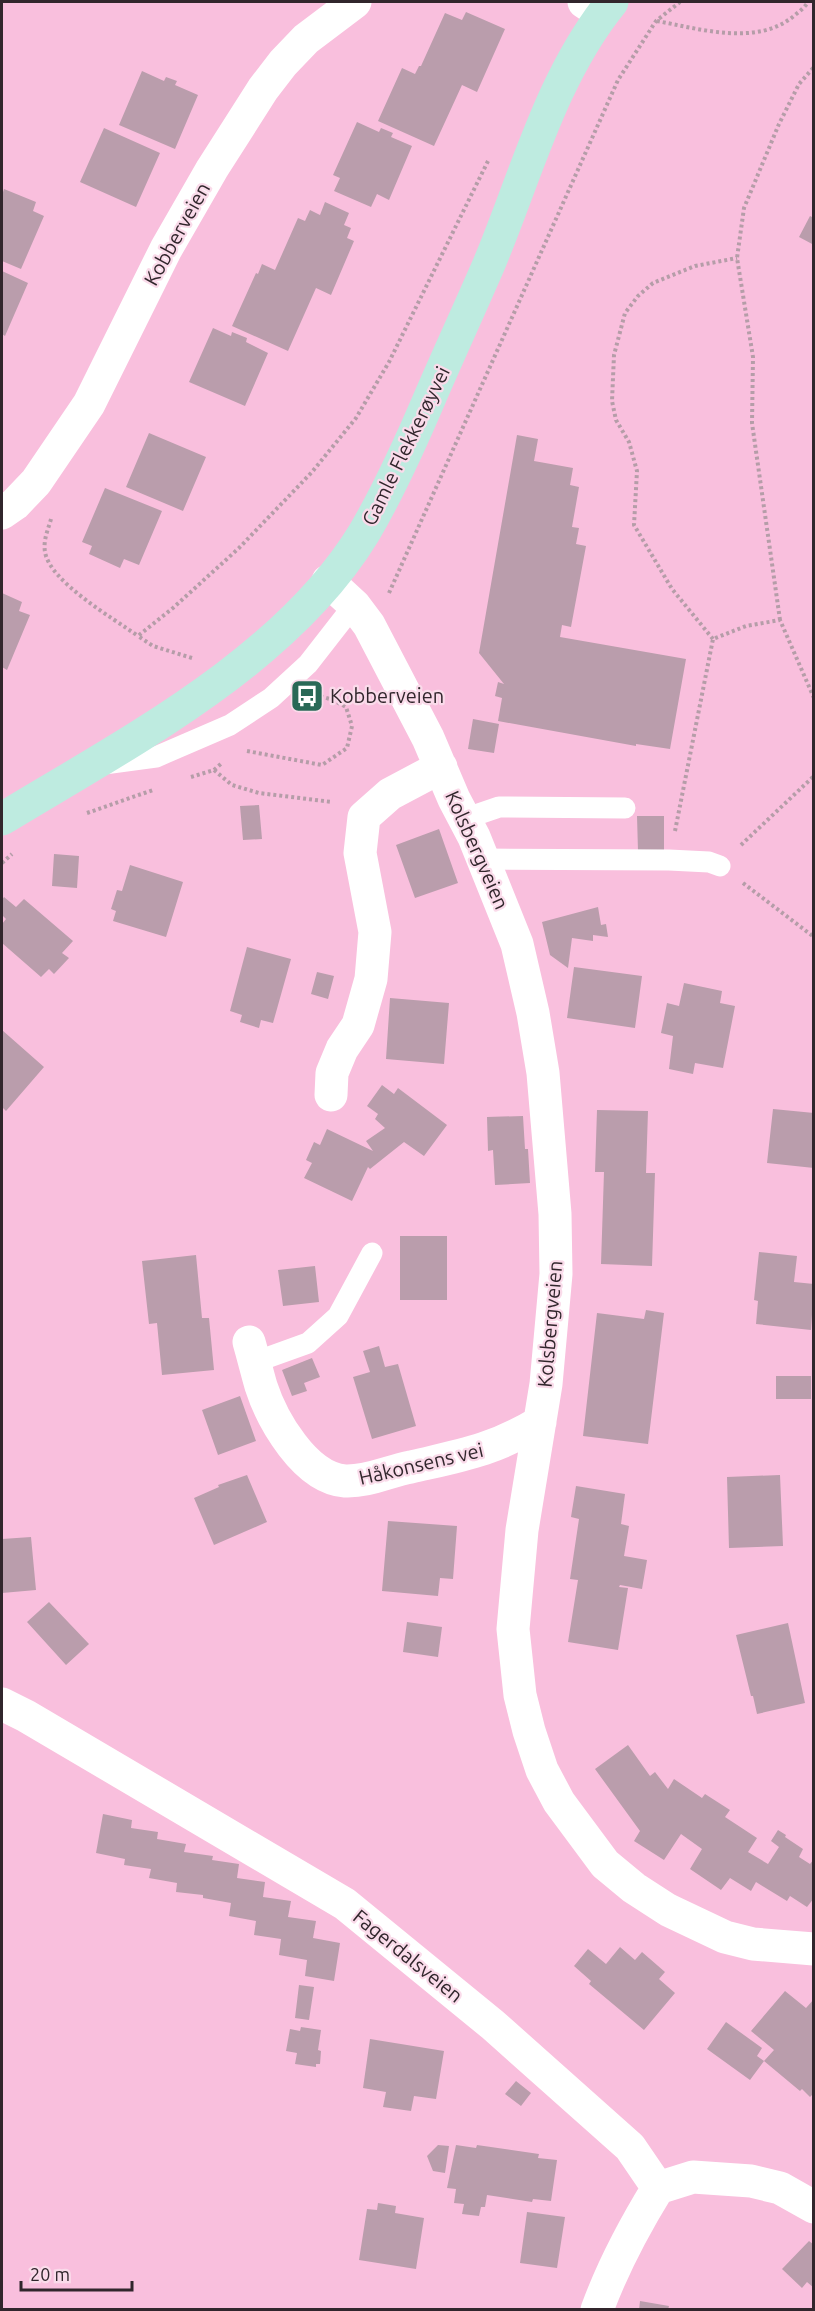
<svg xmlns="http://www.w3.org/2000/svg" width="815" height="2311" font-family="Ubuntu,sans-serif">
<style>
.green{fill:#f9bfdd}
.building{fill:#ba9dac}
.lines{fill:none;stroke-linecap:round;stroke-linejoin:round}
.path{stroke:#b59da8;stroke-width:4;stroke-dasharray:3 3;stroke-linecap:butt}
.lane{stroke:#fff;stroke-width:21}
.street{stroke:#fff;stroke-width:33}
.secondary{stroke:#beebe0;stroke-width:33}
.labels{text-anchor:middle;stroke-width:4.5;stroke-linejoin:round;paint-order:stroke}
.street-label{font-size:20px;fill:#31262c;stroke:#fadbea}
.poi-label{font-size:20px;fill:#31262c;stroke:#fadbea;text-anchor:start}
</style>
<rect width="100%" height="100%" fill="#fadbea"/>
<path class="green" d="M2,2H813V2309L2,2310Z"/>
<path class="building" d="M466,12L505,29L477,92L462,85L434,146L378,121L402,68L415,74L419,66H421L445,13L462,20Z
M142,71L164,81L166,77L177,81L175,85L198,95L175,149L119,125Z
M357,122L379,132L381,128L393,133L391,137L412,146L389,200L377,194L371,207L334,191L340,178L333,175Z
M104,128L160,153L136,207L80,182Z
M4,189L36,202L33,211L44,216L21,269L2,261V195Z
M325,202L349,213L344,225L351,228L347,238L354,241L331,295L316,288L288,351L232,326L256,273L258,274L262,264L275,270L298,218L305,221L310,210L320,215Z
M810,216L814,218V245L799,237Z
M2,271L28,283L5,336L2,334Z
M213,328L231,336L232,332L247,338L246,342L268,353L245,406L189,382Z
M149,433L206,457L183,511L126,487Z
M517,435L538,439L534,461L573,468L570,485L579,487L572,527L579,528L576,544L586,546L571,627L562,625L560,637L686,659L670,749L636,744V746L498,721L502,698L495,696L498,682L504,684L479,653Z
M105,488L162,511L139,565L124,559L120,568L89,554L92,546L82,542Z
M2,593L22,602L19,611L30,615L7,670L2,667Z
M473,719L499,724L494,753L468,749Z
M259,805L262,839L243,840L240,806Z
M637,816H664V850L638,851Z
M439,829L458,883L415,898L396,845Z
M54,854L79,856L77,888L52,886Z
M130,865L183,882L166,937L113,921L116,911L111,909L117,890L122,891Z
M4,897L16,907L24,899L73,941L62,953L69,958L54,974L49,969L41,977L2,943V924L6,919L2,915V900Z
M598,907L601,925L606,924L608,937L593,935V941L572,938L568,968L550,955L542,922Z
M247,947L291,959L273,1023L261,1020L259,1028L240,1022L242,1015L230,1011Z
M574,967L642,976L635,1028L567,1018Z
M317,972L334,976L328,999L311,994Z
M684,983L722,991L720,1003L735,1006L723,1068L695,1063L693,1074L669,1069L673,1036L661,1033L667,1003L679,1006Z
M390,998L449,1003L444,1064L386,1059Z
M2,1030L44,1067L6,1111L2,1107Z
M382,1085L394,1094L398,1088L447,1125L424,1156L404,1142L370,1169L368,1167L352,1201L304,1178L312,1163L306,1160L314,1142L320,1145L327,1129L373,1151L366,1141L385,1128L375,1119L378,1114L367,1106Z
M773,1109L814,1113V1168L767,1163Z
M597,1110L648,1111L646,1173H655L652,1266L601,1264L604,1172H595Z
M523,1116L525,1149H528L530,1183L495,1185L493,1150L488,1151L487,1117Z
M400,1236H447V1300H400Z
M759,1252L797,1256L794,1282L814,1284L811,1330L756,1324L758,1301L754,1300Z
M196,1255L202,1318H209L214,1370L162,1375L157,1323L149,1324L142,1261Z
M315,1266L319,1302L283,1306L278,1270Z
M646,1310L664,1313L648,1444L583,1436L597,1313L644,1319Z
M379,1346L385,1367L398,1364L416,1426L372,1439L353,1377L370,1372L363,1351Z
M312,1358L320,1377L304,1383L307,1391L292,1396L282,1370Z
M776,1376H811V1399H776Z
M240,1396L256,1441L218,1455L202,1410Z
M247,1475L267,1522L214,1545L194,1498L219,1487L218,1485Z
M780,1475L783,1546L729,1548L727,1477Z
M576,1486L625,1494L621,1524L629,1526L624,1556L647,1560L642,1589L620,1585L619,1587L628,1588L618,1650L568,1642L578,1580L570,1579L579,1519L571,1517Z
M388,1521L457,1526L453,1579L440,1578L438,1596L382,1591Z
M31,1537L36,1590L2,1593V1539Z
M49,1602L89,1644L66,1665L27,1622Z
M407,1622L442,1627L438,1657L403,1652Z
M788,1623L805,1703L757,1714L753,1696H751L736,1635Z
M628,1745L650,1776L655,1772L668,1789L674,1779L702,1798L705,1794L730,1810L725,1817L757,1838L748,1852L768,1864L779,1847L771,1841L778,1830L786,1835L785,1837L803,1849L799,1857L810,1864L814,1859V1898L807,1907L790,1896L787,1901L756,1882L751,1891L730,1878L721,1890L690,1869L702,1849L681,1834L664,1860L634,1841L640,1831L595,1769Z
M103,1814L132,1820L131,1828L158,1832L157,1839L186,1844L184,1852L213,1856L212,1860L239,1864L237,1878L265,1882L263,1897L291,1901L288,1917L316,1921L313,1938L340,1943L334,1981L305,1976L307,1960L279,1955L281,1939L254,1935L256,1921L229,1916L231,1903L203,1898V1895L176,1892L177,1883L149,1878L151,1869L124,1865L125,1859L96,1853Z
M620,1947L635,1960L642,1952L665,1972L659,1979L675,1993L644,2030L589,1984L591,1981L574,1966L588,1949L606,1964Z
M299,1985L314,1987L309,2020L295,2018Z
M785,1991L806,2008L814,1999L812,2077L814,2093L810,2097L802,2089L800,2091L764,2061L774,2050L751,2031Z
M726,2022L762,2048L757,2056L764,2061L750,2080L707,2049Z
M301,2027L321,2030L318,2050L321,2051L320,2064H316V2067L295,2064L297,2053L286,2051L290,2029L300,2031Z
M370,2039L444,2051L436,2099L414,2096L411,2111L383,2107L386,2092L363,2088Z
M516,2081L531,2093L521,2106L505,2094Z
M438,2145L449,2146L445,2173L433,2171L427,2156Z
M456,2145L476,2148L477,2145L539,2154L538,2158L557,2160L551,2201L533,2199L532,2202L487,2195L485,2207H481L479,2216L462,2214L464,2204L454,2203L456,2189L447,2188Z
M378,2203L396,2206L395,2213L424,2218L416,2269L359,2260L367,2209L377,2210Z
M527,2212L565,2217L557,2268L520,2263Z
M809,2241L814,2245V2288L807,2282L802,2288L782,2269Z
M640,2301L669,2306L668,2310H639Z"/>
<g class="lines">
<path class="path" d="M657,21C700,29 758,47 795,15C800,11 805,7 808,2
M51,519C48,530 43,540 45,552C50,582 113,618 138,636
M389,593L618,80L656,21L680,2
M780,620L752,423L753,357L737,258L744,208L779,124L799,84L814,67
M713,639L672,589L634,525L637,471L629,442L616,420L612,401L614,355L625,313L638,296L653,283L695,266L737,258
M192,658L153,646L138,636L173,608L239,548L312,472L356,418L389,362L488,161
M247,751L322,765L347,748L352,726L346,707L333,700L317,695
M214,770L232,785L259,793L332,802
M191,777L214,770L222,763
M87,813L153,790
M675,831L713,639L746,626L780,620L814,698
M741,845L814,776
M2,863L12,854
M743,883L814,937"/>
<path class="lane" d="M104,764L156,757L230,725L271,698L308,664L354,605
M464,819L499,807L625,808
M483,859L669,860L709,862L720,866
M255,1362L308,1343L338,1316L372,1253"/>
<path class="street" d="M584,2L602,14
M2,513L15,504L36,482L89,404L166,249L212,169L263,89L283,63L306,39L355,2
M328,581L354,605L369,625L428,738L454,799L474,837L517,944L533,1013L543,1073L555,1214L556,1274L546,1384L522,1530L513,1629L520,1695L529,1731L542,1770L559,1802L605,1864L634,1888L668,1910L725,1937L753,1944L814,1949
M331,1095L332,1073L342,1049L358,1025L371,979L375,932L360,853L364,817L390,794L441,767
M249,1342C253,1356 257,1372 261,1386C272,1420 305,1478 345,1481C368,1482 389,1471 411,1467C463,1455 494,1450 540,1422
M2,1704L26,1716L345,1904L493,2025L630,2147L658,2188C634,2227 613,2266 597,2310
M658,2188L693,2177L751,2181L780,2188L814,2207"/>
<path class="secondary" d="M2,819C127,743 286,661 364,533C390,489 411,442 431,395C450,351 470,308 489,264C526,176 551,77 612,2"/>
</g>
<defs>
<g id="bus-square" transform="scale(1.725)"><rect x="-9" y="-9" width="18" height="18" rx="4" fill="#296957" stroke="#fadbea"/><path d="M-5-6H5V4H4V6H2V4H-2V6H-4V4H-5ZM-3.5-4V0h7V-4ZM-3.5 1.2v1.5H-2V1.2ZM2 1.2v1.5H3.5V1.2Z" fill="#fff"/></g>
</defs>
<g fill-rule="evenodd">
<use href="#bus-square" x="307" y="696"/>
</g>
<g class="labels">
<g class="street-label">
<text transform="translate(177 234) rotate(-61)" y="7">Kobberveien</text>
<text transform="translate(406 446) rotate(-64)" y="7">Gamle Flekkerøyvei</text>
<text transform="translate(477 850) rotate(66)" y="7">Kolsbergveien</text>
<text transform="translate(550 1324) rotate(-85)" y="7">Kolsbergveien</text>
<text transform="translate(421 1464) rotate(-13)" y="7">Håkonsens vei</text>
<text transform="translate(408 1956) rotate(39)" y="7">Fagerdalsveien</text>
</g>
<g class="poi-label">
<text x="330" y="703">Kobberveien</text>
</g>
</g>
<rect width="815" height="2311" fill="none" stroke="#31262c" stroke-width="6"/>
<path d="M21 2281v9h111v-9" fill="none" stroke="#31262c" stroke-width="3"/>
<text x="30" y="2281" font-size="18" fill="#31262c" stroke="#fadbea" stroke-width="4.5" paint-order="stroke">20 m</text>
</svg>
